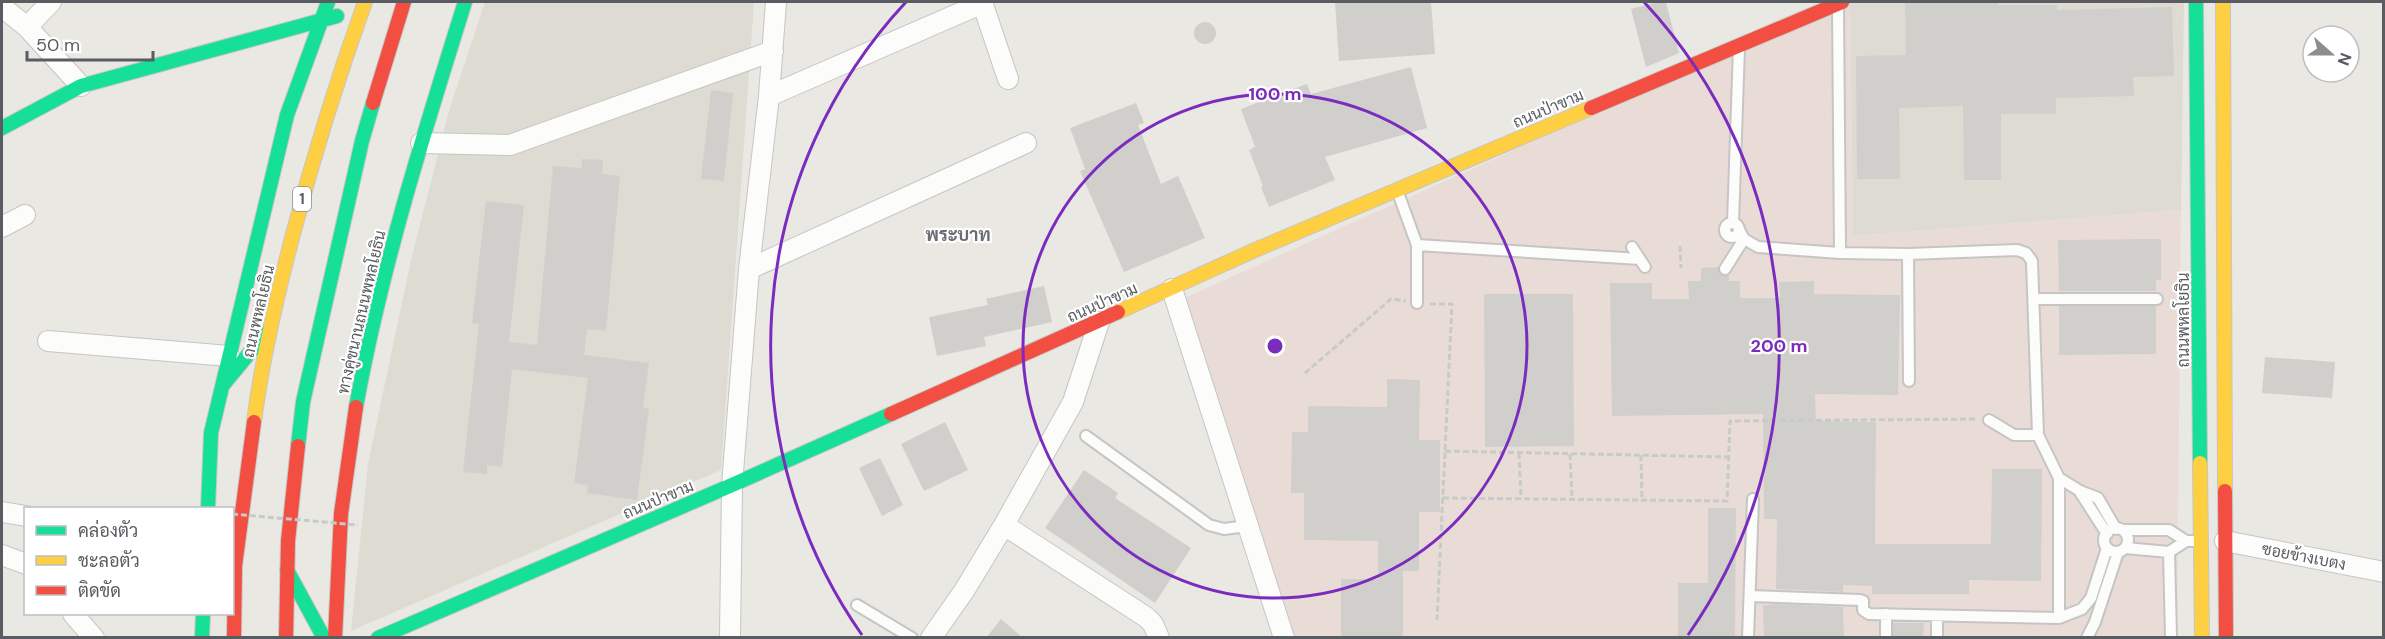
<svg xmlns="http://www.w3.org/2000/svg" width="2385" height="639" font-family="'DM Sans',Sarabun,sans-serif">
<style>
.education{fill:#dddbd2}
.medical{fill:#e9dcd7}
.building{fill:#d0cfcc}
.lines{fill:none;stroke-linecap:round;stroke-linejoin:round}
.lane-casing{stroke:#c5c5c4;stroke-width:14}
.street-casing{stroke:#c5c5c4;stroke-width:22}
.fast-casing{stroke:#c6c6c5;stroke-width:16}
.slow-casing{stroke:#c6c6c5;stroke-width:16}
.jam-casing{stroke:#c6c6c5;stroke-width:16}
.path{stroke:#c6cbc9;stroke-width:3;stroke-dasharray:6 3;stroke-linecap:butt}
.lane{stroke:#fcfcfb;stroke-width:10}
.street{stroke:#fcfcfb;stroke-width:20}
.fast{stroke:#16e098;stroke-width:14}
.slow{stroke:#ffcf43;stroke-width:14}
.jam{stroke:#f24e42;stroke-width:14}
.path-bridge{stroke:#c6cbc9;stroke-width:3;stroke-dasharray:6 3;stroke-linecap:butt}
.ring{fill:none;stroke:#7b2cbf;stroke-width:3}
.labels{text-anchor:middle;stroke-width:4.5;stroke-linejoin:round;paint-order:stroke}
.shield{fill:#fff;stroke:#8b8d90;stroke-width:1.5}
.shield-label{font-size:15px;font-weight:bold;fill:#595c61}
.street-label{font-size:16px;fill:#595c61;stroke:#fff}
.neighbourhood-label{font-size:18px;font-weight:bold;fill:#6a6e73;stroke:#fff}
.centre{fill:#7b2cbf;stroke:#fff;stroke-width:3}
.ring-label{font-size:18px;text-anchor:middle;font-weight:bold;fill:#7b2cbf;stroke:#fff;stroke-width:4.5;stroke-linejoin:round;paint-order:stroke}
</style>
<rect width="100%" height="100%" fill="#e9e8e3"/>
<path class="education" d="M485,2H754L721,470L351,631L368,464L411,260L449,111Z
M1850,2H2184L2181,210L1853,236Z"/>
<path class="medical" d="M1844,2H1850L1853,236L2181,210L2177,637H1289L1180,300Z"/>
<path class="building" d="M1335,2H1431L1435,54L1339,61Z
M1658,2H1666L1679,53L1646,67L1631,9Z
M1905,2H1998V5H2057V10L2172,7L2174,76L2133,77L2134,96L2056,98V114H2001V180H1964L1963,106L1899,108L1900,179H1857L1856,56L1906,55Z
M1194 33a11 11 0 1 1 22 0a11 11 0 1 1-22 0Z
M1411,67L1427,128L1325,157L1335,180L1269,207L1261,187L1263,186L1249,150L1255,147L1241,109L1307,84L1311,94Z
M711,90L733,93L724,181L701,179Z
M1136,103L1144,123L1138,125L1161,184L1178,176L1205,238L1124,272L1080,171L1085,169L1070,128Z
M582,159L603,160L602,174L620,176L606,331L587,329L584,355L649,363L643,408L649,409L637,500L587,493L588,485L574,483L588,378L512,369L502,467L487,465V474L463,472L479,324L472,323L486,201L524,205L509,342L537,345L553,166L582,168Z
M2161,239V280H2156V291H2059L2058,240Z
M1718,267L1721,275H1729V281H1740V298H1780L1779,282L1814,281V294L1900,295L1898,395L1815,394L1816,421L1876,422L1875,544H1991L1992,469H2042L2041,581L1969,580V594H1872V586L1843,585V592L1776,589L1777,519H1764L1763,414L1612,416L1610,283H1652V299H1689L1688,281H1701V268Z
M1044,286L1052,322L984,337L986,346L937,356L929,317L988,305L986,299Z
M1484,294H1573L1574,446L1485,447Z
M2059,306H2156V354L2059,355Z
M2265,357L2335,362L2332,398L2262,393Z
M1387,379L1420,380L1419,440H1440V512H1419V571H1403V638H1341V579H1378V541L1304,540V493H1291L1292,432H1308V406L1387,407Z
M945,422L968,470L924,491L901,444Z
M880,458L903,505L882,516L859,468Z
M1084,470L1118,493L1115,498L1191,548L1155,603L1045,528Z
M1708,508H1736L1735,638H1678V583H1708Z
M1775,604L1843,607L1844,636H1764L1763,606Z
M1001,619L1023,638H986Z
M1893,623H1924L1923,638H1893Z"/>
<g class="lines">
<g class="lane-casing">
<path id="lane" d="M1838,6L1840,253
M1397,190L1417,245V303
M1725 230a7 7 0 1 1 14 0a7 7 0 1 1-14 0Z
M1733,223L1739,47
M1739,230L1744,239L1758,247L1840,253L1908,254L2017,250L2026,253L2032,261L2038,435L2059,478L2080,491L2098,498L2116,529
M1417,245L1640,259
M1632,247L1645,267
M1908,254L1909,381
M1725,269L1744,239
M2035,299H2157
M1989,420L2014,435H2038
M1086,436L1209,525L1224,529L1248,526
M2059,478V618
M2080,492L2107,534
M2104 540a12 12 0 1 1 24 0a12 12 0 1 1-24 0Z
M2122,530H2169L2186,541H2199
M2125,548L2169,552L2186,541
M2169,552L2171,638
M1750,596L1860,600L1863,601V610L1869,614L2059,618L2082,609L2091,598L2107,548
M857,605L912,638
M1886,614V638
M1748,638L1753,499
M1937,638V616
M2087,638L2095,622L2118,552"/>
</g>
<g class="street-casing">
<path id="street" d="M982,2L1008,79
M2,7L27,27L81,86
M27,27L51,2
M769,96L983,3
M421,143L510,145L773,51
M2,227L25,215
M749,269L1026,143
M1172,289L1284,638
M48,341L229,356
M2,512L26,516
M1004,525L1146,617L1153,624L1159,638
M2225,541L2384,572
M2,555L26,564
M73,614L94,638
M730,638L732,485L749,269L769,96L776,2
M931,638L964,591L1004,525L1073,402L1099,322"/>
</g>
<g class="fast-casing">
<path id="fast" d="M2196,2L2200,463
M2,128L81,86L337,16
M223,385L266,333
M356,407C381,269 423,136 465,2
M298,446L303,402L362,141L373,103
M208,508L211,433L287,115L328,2
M287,570L324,638
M202,638L203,614
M378,638L732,485L891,414"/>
</g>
<g class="slow-casing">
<path id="slow" d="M2223,2L2225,491
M1118,312L1255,250L1591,108
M254,422C262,360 276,299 292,238C313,158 337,80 365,2
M2200,463L2202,638"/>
</g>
<g class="jam-casing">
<path id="jam" d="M373,103L404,2
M1591,108L1842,2
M891,414L1118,312
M2225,491L2226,638
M234,638L235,566L254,422
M286,638L288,541L298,446
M335,638L341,514L356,407"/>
</g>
<path class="path" d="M1680,246L1681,268
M1430,304H1452L1437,620
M1305,373L1391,299L1406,301
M1445,451L1728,457
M1519,453L1521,499
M1570,454L1572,500
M1641,455L1642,500
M1443,498L1727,501L1730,421L1976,419"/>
<use href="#lane" class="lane"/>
<use href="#street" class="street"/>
<use href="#fast" class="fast"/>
<use href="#slow" class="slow"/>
<use href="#jam" class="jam"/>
<path class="path-bridge" d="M232,514L358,525"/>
</g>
<g class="ring">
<circle cx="1275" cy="346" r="252"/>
<path d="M862 635A504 504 0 0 1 906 2M1644 2A504 504 0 0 1 1688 635"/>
</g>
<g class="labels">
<rect class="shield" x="293" y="187" width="18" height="24" rx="4.5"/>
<g class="shield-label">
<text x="302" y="204">1</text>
</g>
<g class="street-label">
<text transform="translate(1548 108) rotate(-23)" y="6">ถนนป่าขาม</text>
<text transform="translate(1102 302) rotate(-24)" y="6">ถนนป่าขาม</text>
<text transform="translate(258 311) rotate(-77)" y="6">ถนนพหลโยธิน</text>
<text transform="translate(361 312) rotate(-77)" y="6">ทางคู่ขนานถนนพหลโยธิน</text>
<text transform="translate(2183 320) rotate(-90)" y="6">ถนนพหลโยธิน</text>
<text transform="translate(658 499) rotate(-23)" y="6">ถนนป่าขาม</text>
<text transform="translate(2304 556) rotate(11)" y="6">ซอยข้างเบตง</text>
</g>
<g class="neighbourhood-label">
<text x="958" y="241">พระบาท</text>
</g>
</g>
<circle cx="1275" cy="346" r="9" class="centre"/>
<g class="ring-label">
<text x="1275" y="100">100 m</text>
<text x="1779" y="352">200 m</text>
</g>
<rect width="2385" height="639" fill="none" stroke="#595c61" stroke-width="6"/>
<rect x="24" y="507" width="210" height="108" fill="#ffffff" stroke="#bdbec0" stroke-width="1.5"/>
<rect x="36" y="526" width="30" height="9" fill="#16e098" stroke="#bdbec0" stroke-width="1.5"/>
<text x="78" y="537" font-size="18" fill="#595c61">คล่องตัว</text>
<rect x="36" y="556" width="30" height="9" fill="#ffcf43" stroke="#bdbec0" stroke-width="1.5"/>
<text x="78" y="567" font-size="18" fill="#595c61">ชะลอตัว</text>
<rect x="36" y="586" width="30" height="9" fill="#f24e42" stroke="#bdbec0" stroke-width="1.5"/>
<text x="78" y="597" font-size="18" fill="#595c61">ติดขัด</text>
<g transform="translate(2331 54) rotate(111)"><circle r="28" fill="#ffffff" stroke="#bdbec0" stroke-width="1.5"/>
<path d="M0-4.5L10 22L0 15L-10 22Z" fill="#8b8d8e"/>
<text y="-9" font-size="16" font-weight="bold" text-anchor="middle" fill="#595c61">N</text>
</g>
<path d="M27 51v9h126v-9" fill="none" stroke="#595c61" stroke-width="3"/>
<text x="36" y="51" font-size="18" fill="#595c61" stroke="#ffffff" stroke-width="4.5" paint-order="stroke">50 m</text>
</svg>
